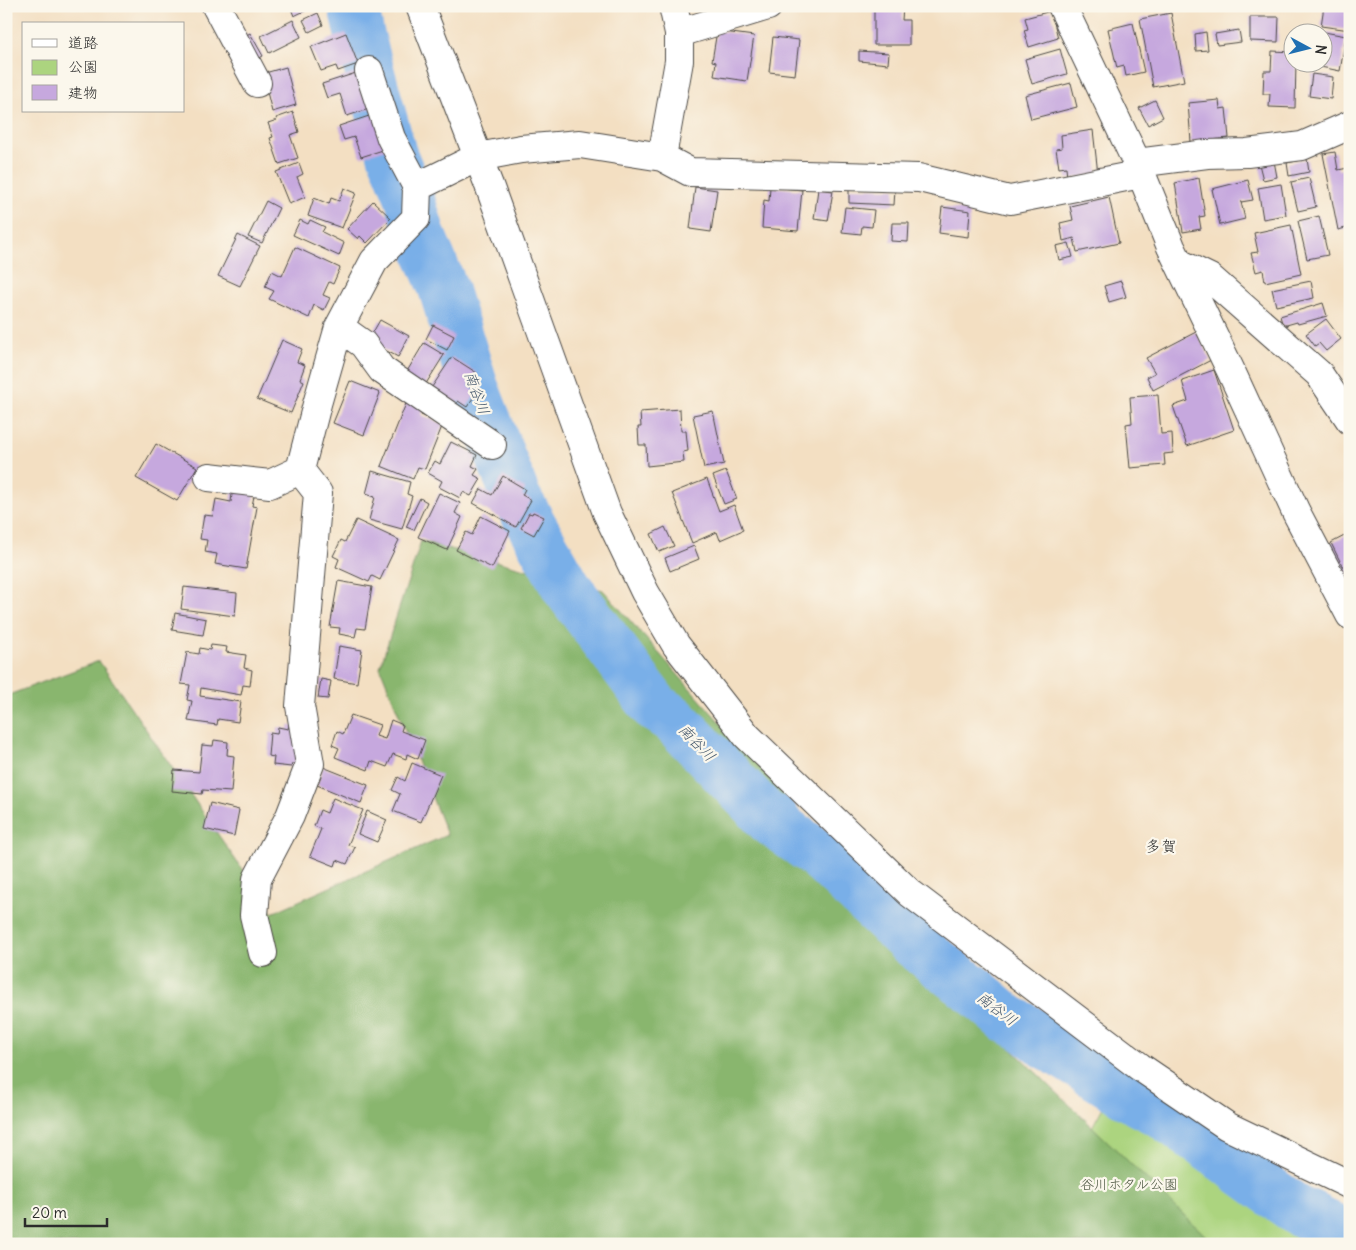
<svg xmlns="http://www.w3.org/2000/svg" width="1356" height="1250" font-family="Delius,'Klee One',sans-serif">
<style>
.green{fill:#acd47f;stroke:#6c8055}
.forest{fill:#89b66e;stroke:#5a704c}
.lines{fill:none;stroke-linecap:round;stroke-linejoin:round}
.river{stroke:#79afe8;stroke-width:50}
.building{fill:#c6a8de}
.minor-casing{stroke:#494642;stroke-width:30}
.minor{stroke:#fff;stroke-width:28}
.labels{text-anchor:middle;stroke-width:4.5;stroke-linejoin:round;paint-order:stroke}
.park-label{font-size:14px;fill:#4b5540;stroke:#fbf7ec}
.water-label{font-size:15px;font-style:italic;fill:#46596d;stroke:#fbf7ec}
.quarter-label{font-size:16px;fill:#2b2b2b;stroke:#fbf7ec}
</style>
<rect width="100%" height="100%" fill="#fbf7ec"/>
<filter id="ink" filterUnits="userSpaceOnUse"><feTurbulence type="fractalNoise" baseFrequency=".02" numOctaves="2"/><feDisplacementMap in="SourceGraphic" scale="10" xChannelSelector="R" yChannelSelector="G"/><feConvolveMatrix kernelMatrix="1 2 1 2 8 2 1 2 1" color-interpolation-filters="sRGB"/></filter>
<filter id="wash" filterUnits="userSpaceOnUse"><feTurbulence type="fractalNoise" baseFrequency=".0096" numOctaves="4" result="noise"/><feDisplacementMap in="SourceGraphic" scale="20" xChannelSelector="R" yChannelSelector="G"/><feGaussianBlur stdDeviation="1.12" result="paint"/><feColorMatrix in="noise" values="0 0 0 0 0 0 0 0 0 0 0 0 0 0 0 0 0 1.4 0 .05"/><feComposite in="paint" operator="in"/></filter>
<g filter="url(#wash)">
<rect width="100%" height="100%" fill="#f3dfc2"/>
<path class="green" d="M1108,1098L1305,1234L1285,1244H1072L1045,1213Z"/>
<path class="forest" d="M421,541L603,590L995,1033L1214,1244H6V696L99,661L272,913L447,835L380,667Z"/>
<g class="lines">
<path class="river" d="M353,6L360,36L392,154L408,193L421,236L443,288L473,385L516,497L567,588L656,708L673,719L772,822L775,819L777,825L820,856L908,939L952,974L974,990L1008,1019L1024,1027L1045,1043L1141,1103L1163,1114L1301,1213L1311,1215L1318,1221L1350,1236"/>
</g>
<g id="blocks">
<path class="building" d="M290,6H315L294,16Z
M874,6L903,7L902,20H909V45H874Z
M1324,6H1350V30L1321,26Z
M1051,11L1058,38L1029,47L1024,30L1028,29L1025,18Z
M318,13L323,25L309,32L303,20Z
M1171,13L1184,81L1153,87L1140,19Z
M1250,17H1279L1278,42L1250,41Z
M293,20L301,37L269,53L261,36Z
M1133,23L1144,72L1126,76L1124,66L1117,68L1108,29Z
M1239,30L1241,42L1217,45L1215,34Z
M717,31L754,36L747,81L714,76L716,62L712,61Z
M1206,32L1208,50L1196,51L1195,34Z
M1324,32L1346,36L1340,71L1311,65V62H1324Z
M250,33L263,56L251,63L238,40Z
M346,33L358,64L338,71L336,66L321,71L311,47Z
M773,37L799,40L795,75L769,72Z
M1060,49L1067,74L1032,84L1025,59Z
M859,51L889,53L888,64L859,61Z
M1272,51L1294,52V62H1296L1295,108L1269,107L1270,94H1263L1264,71H1271Z
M286,67L296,105L272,112L265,84V73Z
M356,73L360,87L372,108L347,116L340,94L327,98L322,84Z
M1312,74L1333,77L1331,99L1309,96Z
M1071,83L1077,107L1031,119L1025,95Z
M1155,100L1163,117L1148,125L1139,108Z
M1219,100L1220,109L1226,108L1229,138L1191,142L1188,103Z
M293,112L299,132L290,135L298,158L279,164L270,138L273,137L268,123L277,120L276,118Z
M375,114L386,149L361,157L354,137L344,140L339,126Z
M1093,130L1098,174L1067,179L1066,167L1059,168L1056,149L1062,148L1061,135Z
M1335,152L1338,170L1348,168L1350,177V227L1338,230L1323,154Z
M1307,159L1309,172L1289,176L1287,163Z
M1274,161L1277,177L1263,180L1259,164Z
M299,163L303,174L297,177L305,197L289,204L276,172Z
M1199,178L1205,216L1199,217L1201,229L1183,232L1175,183Z
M1309,178L1316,207L1298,211L1291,182Z
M1248,180L1253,200L1241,202L1245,219L1220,225L1212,189Z
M1281,184L1286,215L1263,219L1258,188Z
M695,187L717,190L711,232L690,229Z
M770,187L802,190L798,231L762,228L764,200L769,201Z
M344,188L356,193L342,228L308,216L314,198L329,204L331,198L339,201Z
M849,188L895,189L894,205L849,203Z
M818,189L833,191L828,221L814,219Z
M1109,197L1119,243L1077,252L1074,238L1063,241L1060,223L1073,220L1070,206Z
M266,201L279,208L262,243L248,237Z
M373,201L391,218L367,243L360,236L358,239L347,229Z
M845,207L874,210L872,227L862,226L861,234L842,232Z
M942,207L970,211L968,237L939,233Z
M1319,216L1328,255L1307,259L1298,221Z
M300,220L308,224L310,220L325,227L322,232L344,243L339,256L293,235Z
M892,223H909L908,242L891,241Z
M1291,225L1301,274L1265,282L1263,270L1256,272L1251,253L1258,252L1254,233Z
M238,235L260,246L240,286L218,276Z
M1069,243L1073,257L1059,260L1056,246Z
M295,247L340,268L333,284L329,282L323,295L330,298L324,310L314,305L309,318L269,299L274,291L265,287L272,271L282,276Z
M1121,281L1126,297L1109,302L1104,286Z
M1311,281L1314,298L1276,306L1272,289Z
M1323,303L1327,316L1298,324L1297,322L1283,326L1280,316Z
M1326,319L1341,339L1326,351L1319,343L1315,346L1306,334Z
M380,320L409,336L398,357L368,341Z
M433,325L454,336L447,350L426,339Z
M1196,332L1211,360L1153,390L1147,377L1155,373L1146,358Z
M282,340L302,349L297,362L305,365L300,379L304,381L291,413L257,399Z
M424,343L444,355L422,390L403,378Z
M452,357L477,373L468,386L477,392L467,407L458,401L453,410L428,393Z
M1214,370L1234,430L1187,446L1173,406L1188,401L1182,381Z
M350,381L380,393L364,435L333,423Z
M1158,395L1161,434L1172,433L1173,453L1164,454L1165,465L1130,468L1126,424L1132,423L1130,397Z
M407,401L423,408L421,415L443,424L425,469L418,467L413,479L381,466Z
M680,409L681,431H686L688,451L683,452L684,462L647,466L646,445H639L638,427H641L640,412Z
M713,411L724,464L704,468L693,415Z
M451,442L477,455L472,466L478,469L474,475L481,479L471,496L463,492L460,498L439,487L442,481L428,473L435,461L440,464Z
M156,444L197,467L177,501L136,478Z
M372,471L410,482L407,494L412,496L402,529L369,520L375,497L366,494Z
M726,471L737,499L724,504L713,476Z
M503,476L525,489L522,495L531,500L516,527L473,503L481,489L492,495Z
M707,479L719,511L734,505L743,530L720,540L717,532L692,543L672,493Z
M233,487L255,491L252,506L257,507L246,569L215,564L217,554L205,552L207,540L200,539L204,515L213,516L216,499L231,502Z
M439,493L460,503L455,513L462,517L447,550L418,537Z
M420,498L427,502L414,530L406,527Z
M533,512L544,517L534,535L521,528L529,513L532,514Z
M481,516L510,531L492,568L456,550L466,532L472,535Z
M356,520L399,540L380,580L372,576L369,582L336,567L339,559L333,556L341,540L345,542Z
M665,527L674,546L659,552L651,534Z
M1350,533V576L1348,577L1331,543Z
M694,546L699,559L670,571L665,558Z
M338,581L372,587L365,629L357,628L355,637L339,634L340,628L330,627Z
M184,587L237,593L235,616L181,609Z
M175,613L206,619L203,635L172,630Z
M211,645L227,647L226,652L246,655L244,668L252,670L250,686L243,685L241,695L201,688L200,696L241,702L238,722L218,719L217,725L188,721L192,701L187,700L190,685L181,684L187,652L199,654L200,648L210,650Z
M339,646L362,650L357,683L334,679Z
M321,679L331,681L328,699L318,698Z
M351,715L380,725L376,736L385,739L391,720L403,725L401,731L425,740L418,759L407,754L406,759L393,754L387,767L371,761L368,770L335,757L339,748L332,745L337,731L343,734Z
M289,725L299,726L301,765L292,764L291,767L273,765L274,757L268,756L270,733L277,734L278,727L288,729Z
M214,740L228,742L227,755L234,756L231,792L203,790L202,794L172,791L174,770L199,772L202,745L213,746Z
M412,763L441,775L421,822L393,811L400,794L392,790L398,777L405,781Z
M323,767L368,785L361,803L317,785Z
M333,798L363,810L348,845L355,847L347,864L337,860L335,866L310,856L321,829L314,826L320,810L327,813Z
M210,803L239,810L234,836L204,829Z
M367,811L387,820L377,842L358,834Z"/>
</g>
</g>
<g filter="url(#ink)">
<use href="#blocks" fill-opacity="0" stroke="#494642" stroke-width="1"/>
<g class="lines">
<g class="minor-casing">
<path id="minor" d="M216,6L257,83
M420,6L490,188L607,513L645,592L676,645L747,736L910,893L1140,1067L1227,1126L1350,1185
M1062,6L1137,163L1171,247L1230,369L1296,512L1350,615
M679,33L768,6
M662,157L679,61V33L673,6
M1137,163L1207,154L1247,153L1302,146L1350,125
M417,187L478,157L521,149L580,144L662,157L690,172L919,178L1010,200L1141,174
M1179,263L1210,278L1319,374L1350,420
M339,327L363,344L382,370L492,445
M209,477L270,484L300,470L317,404L339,327L374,261L416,218L417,187L391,138L369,71
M263,953L254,915L257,879L290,816L310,764L300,706L318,493L300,470"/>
</g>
<use href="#minor" class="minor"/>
</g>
</g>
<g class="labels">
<g class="park-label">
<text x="1129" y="1189">谷川ホタル公園</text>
</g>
<g class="water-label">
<text transform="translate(477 393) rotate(70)" y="5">南谷川</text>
<text transform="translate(697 743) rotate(46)" y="5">南谷川</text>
<text transform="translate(997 1009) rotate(37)" y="5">南谷川</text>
</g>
<g class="quarter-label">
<text x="1161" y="852">多賀</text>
</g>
</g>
<rect width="1356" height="1250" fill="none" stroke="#fbf7ec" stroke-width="25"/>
<rect x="22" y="22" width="162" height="90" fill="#fbf7ec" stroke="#a8a59f"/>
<rect x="32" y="39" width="25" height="8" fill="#ffffff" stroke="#a8a59f"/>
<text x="68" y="48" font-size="15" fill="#2b2b2b">道路</text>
<rect x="32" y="60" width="25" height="15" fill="#acd47f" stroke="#a8a59f"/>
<text x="68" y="72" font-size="15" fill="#2b2b2b">公園</text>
<rect x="32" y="85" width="25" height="15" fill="#c6a8de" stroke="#a8a59f"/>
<text x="68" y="98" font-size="15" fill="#2b2b2b">建物</text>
<g transform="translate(1308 48) rotate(97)"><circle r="24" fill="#fbf7ec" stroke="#a8a59f"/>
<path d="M0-4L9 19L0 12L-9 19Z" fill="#1f6fb2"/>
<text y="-8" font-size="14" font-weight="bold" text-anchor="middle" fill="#2b2b2b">N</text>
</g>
<path d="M25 1218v8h82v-8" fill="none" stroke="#2b2b2b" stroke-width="2.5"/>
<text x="32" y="1218" font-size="15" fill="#2b2b2b" stroke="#fbf7ec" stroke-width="4" paint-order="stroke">20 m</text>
</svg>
